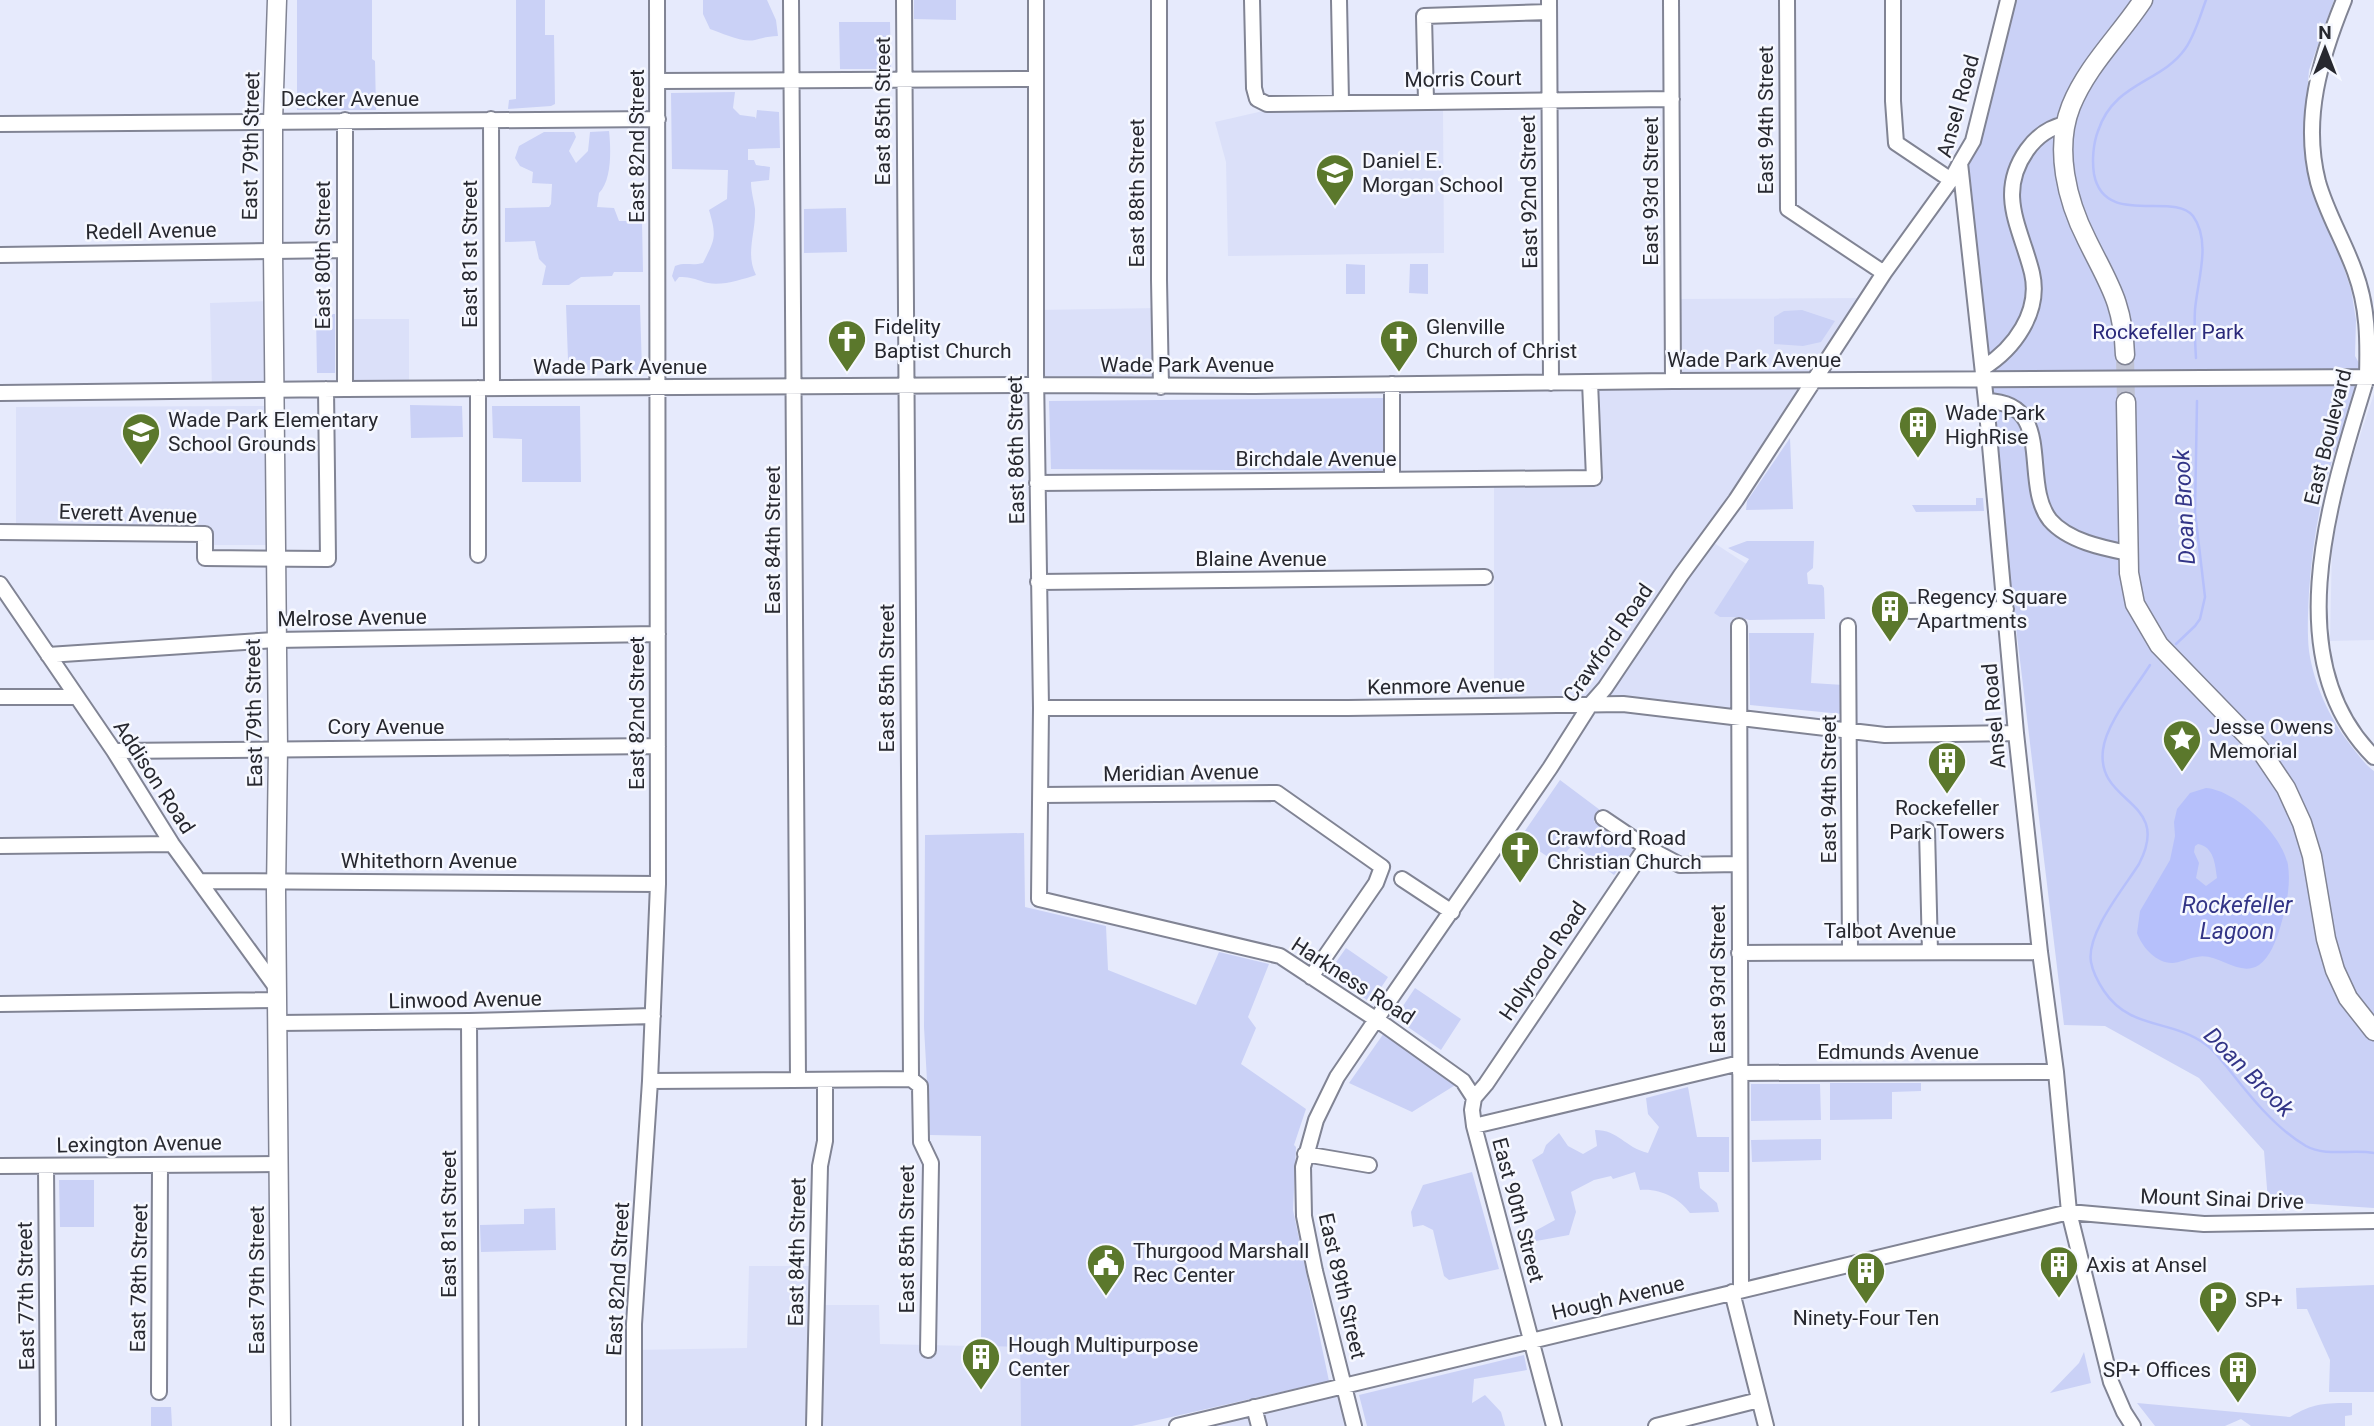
<svg xmlns="http://www.w3.org/2000/svg" width="2374" height="1426" font-family="Roboto,sans-serif">
<style>
.built{fill:#dbe0f9}
.green{fill:#cad1f6}
.water{fill:#b6c0fb;fill-rule:evenodd}
.lines{fill:none;stroke-linecap:round;stroke-linejoin:round}
.stream{stroke:#b6c0fb;stroke-width:2.5}
.major-tunnel{stroke:#c0c3d3;stroke-width:18;stroke-dasharray:18 9;stroke-linecap:butt}
.minor-casing{stroke:#818494;stroke-width:18}
.major-casing{stroke:#818494;stroke-width:21}
.minor{stroke:#fff;stroke-width:14}
.major{stroke:#fff;stroke-width:18}
.labels{text-anchor:middle;stroke-width:5;stroke-linejoin:round;paint-order:stroke}
.street-label{font-size:21px;fill:#27282f;stroke:#f6f8ff}
.poi-label{font-size:21px;fill:#27282f;stroke:#f6f8ff;text-anchor:start}
.park-label{font-size:21px;fill:#2a297b;stroke:#f6f8ff}
.water-label{font-size:23px;font-style:italic;fill:#333587;stroke:#f6f8ff}
</style>
<rect width="100%" height="100%" fill="#e6eafc"/>
<path class="built" d="M1443,110L1444,253L1228,256L1226,162L1215,122L1263,111Z
M1867,298L1708,539L1768,578L1739,626V719L1702,713L1494,706V479L1594,478L1590,382L1673,381V299Z
M273,301L274,390H212L210,303Z
M1159,308L1161,387L1036,385V310Z
M344,319H409V389H345Z
M2374,394V640L2330,641L2332,546L2347,474Z
M265,406L266,545H208L207,525L16,526V407Z
M749,1266H818L817,1305H879L880,1344L1020,1347L1021,1426H634V1350L747,1348Z
M1344,1387L1354,1426H1177Z"/>
<path class="green" d="M297,0H372V59L375,61L376,110H297Z
M516,0H545V35H554L555,104L551,106L508,109L509,100L516,99Z
M703,0H767L776,20L778,36C769,36 763,38 755,40C742,43 722,33 710,29L703,14Z
M914,0H956V20L914,19Z
M2008,0H2334L2309,70L2304,128L2307,161L2351,289L2356,320L2355,356L2367,377C2331,444 2314,516 2309,592C2308,611 2307,632 2309,651C2314,684 2329,717 2349,743C2357,753 2364,764 2374,771V1208L2268,1201L2264,1151L2199,1078L2105,1026L2064,1025L1960,163Z
M839,22H890L891,69H840Z
M735,92L733,108L740,115L755,117L756,119L757,110L779,112L780,148L748,149V160H754L756,165L770,167L769,180L751,182C751,192 754,200 755,209C756,233 745,253 756,275C740,280 717,288 701,281C692,278 689,277 679,277L675,282L672,276L675,266C685,262 692,266 703,263C715,239 717,237 709,210L727,199L728,170L672,169L671,93Z
M609,131C611,149 612,180 599,193L597,207L614,208L619,221H642L643,272H614L612,276L581,277L569,285H542L546,266L539,259L535,241L505,242V208L549,207L551,204L552,184L532,183L533,172L520,166L515,158L519,146L544,132H574L576,137L569,151L576,163L588,151L590,132Z
M846,208L847,252L804,253V209Z
M1346,264L1365,265V294H1346Z
M1410,264H1428V294L1409,293Z
M566,305H640L642,370H583L582,360H568Z
M1802,310L1835,321L1821,342L1803,346L1774,344V317L1784,311Z
M316,314H335V373H317Z
M1384,398V471L1051,469L1049,401Z
M410,405L462,406L463,437L411,438Z
M492,406H580L581,482H522V439L493,438Z
M1790,438L1793,509L1746,510L1747,501Z
M1976,498H1983L1984,511L1916,512L1912,505H1976Z
M1747,541H1814L1813,568L1807,573L1808,584L1822,585L1824,588L1825,619L1749,620L1738,617H1720L1714,613L1749,559L1728,548Z
M1749,633H1814L1811,683L1844,685L1842,714L1750,705Z
M1560,780L1600,810L1594,822L1634,849L1614,875L1573,844L1557,863L1520,838Z
M1024,833L1025,907L1106,926L1108,970L1196,1005L1219,952L1269,964L1248,1017L1256,1028L1241,1064L1306,1109L1294,1145L1296,1147L1293,1210L1329,1381L1132,1426H1021L1020,1347L981,1346V1136L930,1135L924,1027L925,835Z
M1346,948L1388,977L1371,1003L1329,972Z
M1415,988L1461,1019L1441,1050L1395,1018Z
M1384,1033L1457,1084L1412,1112L1349,1083Z
M1830,1083H1921V1091L1892,1092V1119L1830,1120Z
M1751,1084H1820L1821,1120L1751,1121Z
M1688,1087L1697,1137H1729V1172H1698L1700,1188L1717,1203L1719,1212L1690,1213C1679,1198 1660,1188 1640,1190L1635,1172L1613,1179L1611,1176L1594,1180L1571,1192L1576,1212L1569,1235L1531,1242L1535,1231L1555,1220L1532,1160L1543,1153L1546,1145L1559,1133L1568,1146L1583,1154L1597,1146L1595,1130C1619,1130 1624,1147 1648,1153L1659,1127L1648,1114L1646,1098Z
M1821,1139V1160L1752,1162L1751,1140Z
M1472,1172L1499,1269L1449,1280L1444,1276L1433,1230L1423,1225L1413,1227L1411,1212L1423,1185Z
M59,1180H94V1227H60Z
M555,1208L556,1250L481,1252L480,1225L524,1224V1209Z
M2374,1285V1392H2329L2330,1360L2307,1309H2297L2296,1288Z
M2084,1352L2091,1383L2050,1393L2079,1363Z
M1524,1355L1527,1370L1474,1379L1472,1403L1485,1395L1501,1412L1505,1426H1367L1359,1395Z
M2137,1403L2290,1417C2313,1403 2325,1403 2352,1403V1415L2345,1416V1426H2251L2241,1419L2225,1426H2155Z
M151,1407H171L172,1426H151Z"/>
<path class="water" d="M2206,788C2236,790 2283,835 2288,865C2291,887 2286,907 2280,928C2276,941 2270,957 2259,965C2239,978 2218,952 2197,957C2189,958 2179,963 2172,963C2156,963 2142,947 2137,933L2140,911L2170,860L2175,836L2174,822L2177,809L2190,793ZM2198,844C2214,847 2215,864 2217,878L2206,886L2196,878L2199,863L2194,852L2195,846Z"/>
<g class="lines">
<path class="stream" d="M2196,358C2195,342 2194,326 2195,310C2197,282 2212,242 2193,216C2174,191 2104,228 2094,174C2092,161 2093,144 2098,131C2114,82 2161,83 2185,49C2195,35 2200,16 2206,0
M2176,644L2195,626L2200,619L2205,597L2195,512L2197,401
M2150,665C2135,689 2106,723 2103,750C2096,805 2173,799 2139,864C2124,888 2086,933 2091,962C2093,973 2098,982 2104,991C2130,1030 2171,1019 2205,1044C2214,1050 2220,1059 2227,1067C2249,1095 2275,1128 2306,1146C2326,1157 2352,1149 2374,1153"/>
<path class="major-tunnel" d="M2125,355L2126,402"/>
<g class="minor-casing">
<path id="minor" d="M791,0L798,1080
M904,0L911,1079L920,1086L921,1142L931,1163L928,1350
M1036,0V373L1041,708L1039,899L1280,956L1386,1026L1463,1081L1474,1098L1472,1110L1474,1126L1554,1426
M1159,0V280L1161,387
M1252,0L1254,88L1257,99L1267,104L1672,99
M1339,0L1341,101
M1549,0L1551,383
M1671,0L1673,381
M1787,0L1788,209L1884,273
M1893,0V101L1896,143L1951,180
M2008,0L1973,141L1960,163L1986,401L2016,733L2040,952L2056,1072L2069,1212L2111,1382L2124,1412L2133,1426
M2344,0C2320,59 2302,119 2318,182C2327,214 2344,241 2355,272C2368,307 2368,340 2367,377C2332,492 2275,659 2374,757
M658,81L1036,79
M1426,101L1424,16L1549,12
M491,119L492,388
M345,120V389
M0,124L658,119
M0,255L344,250
M1983,368C2014,349 2041,312 2032,273C2021,228 1996,194 2027,150C2037,136 2050,127 2066,124
M478,388V555
M0,393L345,389L1036,385L1255,386L1673,381L2374,377
M1986,401C2057,402 2020,482 2050,520C2068,541 2103,548 2128,553
M1392,480V384
M1037,483L1594,478L1590,382
M0,532L205,534V558L328,559L326,389
M1038,582L1485,577
M0,584L114,751L172,844L278,990
M1910,611L2006,609
M1739,626L1741,1290
M1848,626L1850,951
M48,655L275,640L658,634
M0,697H76
M1041,708H1348L1623,704L1885,735L2016,733
M114,751L658,746
M1041,795L1277,793L1382,867L1376,883L1311,977
M1603,818L1646,847L1680,865L1739,864
M1927,830L1930,952
M0,846L172,844
M1402,879L1452,912
M200,881L658,884
M1739,953L2040,952
M0,1004L278,1000
M469,1021L471,1426
M278,1023L469,1021L653,1016
M1740,1073L2056,1072
M650,1081L911,1079
M1474,1098L1486,1084L1646,847
M1474,1126L1740,1063
M1305,1154L1369,1165
M0,1166L279,1164
M46,1166L48,1426
M1732,1292L1766,1426
M159,1392L160,1165
M1254,1407L1259,1426
M634,1426V1324L650,1081L658,884L657,0
M814,1426L820,1166L825,1141V1080
M1177,1426L2069,1212L2204,1224L2374,1221
M1354,1426L1315,1271L1304,1216L1303,1167L1316,1120L1337,1077L1371,1027L1550,768L1590,705L1605,688L1681,575L1736,500L1884,273L1951,180L1960,163
M1656,1426L1759,1400"/>
</g>
<g class="major-casing">
<path id="major" d="M277,0L273,121V250L278,749L276,891L281,1426
M2125,355C2123,302 2109,285 2087,240C2067,201 2054,149 2071,106C2087,66 2120,35 2143,0
M2126,402L2129,573L2135,604L2159,645L2259,748L2286,788L2302,823L2312,856L2326,939L2335,970L2348,998L2374,1031"/>
</g>
<use href="#minor" class="minor"/>
<use href="#major" class="major"/>
</g>
<defs>
<g id="school-pin" transform="scale(2.0125)"><path d="M0 17L-7.5 6A9.5 9.5 0 1 1 7.5 6Z" fill="#5b782c" stroke="#f6f8ff"/><path d="M0-5L7-2L0 1L-7-2ZM-4 1L0 2.5L4 1V4Q0 6-4 4Z" fill="#fff"/></g>
<g id="church-pin" transform="scale(2.0125)"><path d="M0 17L-7.5 6A9.5 9.5 0 1 1 7.5 6Z" fill="#5b782c" stroke="#f6f8ff"/><path d="M-1.2-6h2.4v3.5h3.3v2.4h-3.3V6h-2.4V-.1h-3.3v-2.4h3.3Z" fill="#fff"/></g>
<g id="building-pin" transform="scale(2.0125)"><path d="M0 17L-7.5 6A9.5 9.5 0 1 1 7.5 6Z" fill="#5b782c" stroke="#f6f8ff"/><path d="M-4-6H4V6H1V3H-1V6H-4ZM-2.5-4.3h1.7v1.8h-1.7ZM.8-4.3h1.7v1.8H.8ZM-2.5-1h1.7V.8h-1.7ZM.8-1h1.7V.8H.8Z" fill="#fff"/></g>
<g id="sight-pin" transform="scale(2.0125)"><path d="M0 17L-7.5 6A9.5 9.5 0 1 1 7.5 6Z" fill="#5b782c" stroke="#f6f8ff"/><path d="M0-6L1.8-2.2L6-1.7L2.9 1.2L3.7 5.4L0 3.3L-3.7 5.4L-2.9 1.2L-6-1.7L-1.8-2.2Z" fill="#fff"/></g>
<g id="civic-pin" transform="scale(2.0125)"><path d="M0 17L-7.5 6A9.5 9.5 0 1 1 7.5 6Z" fill="#5b782c" stroke="#f6f8ff"/><path d="M-.6-6.5H3V-4.5H.6V-3L4-1V1h2V6H-6V1h2V-1L-.6-3ZM-1.2 2.5V6h2.4V2.5Z" fill="#fff"/></g>
<g id="parking-pin" transform="scale(2.0125)"><path d="M0 17L-7.5 6A9.5 9.5 0 1 1 7.5 6Z" fill="#5b782c" stroke="#f6f8ff"/><path d="M-3.5-5.5H1a3.5 3.5 0 0 1 0 7H-1V5.5H-3.5ZM-1-3.4V-.6H.8a1.4 1.4 0 0 0 0-2.8Z" fill="#fff"/></g>
</defs>
<g fill-rule="evenodd">
<use href="#school-pin" x="1335" y="173"/>
<use href="#church-pin" x="847" y="339"/>
<use href="#church-pin" x="1399" y="339"/>
<use href="#building-pin" x="1918" y="425"/>
<use href="#school-pin" x="141" y="432"/>
<use href="#building-pin" x="1890" y="609"/>
<use href="#sight-pin" x="2182" y="739"/>
<use href="#building-pin" x="1947" y="761"/>
<use href="#church-pin" x="1520" y="850"/>
<use href="#civic-pin" x="1106" y="1263"/>
<use href="#building-pin" x="2059" y="1265"/>
<use href="#building-pin" x="1866" y="1271"/>
<use href="#parking-pin" x="2218" y="1300"/>
<use href="#building-pin" x="981" y="1357"/>
<use href="#building-pin" x="2238" y="1370"/>
</g>
<g class="labels">
<g class="street-label">
<text transform="translate(1463 79) rotate(-1)" y="7">Morris Court</text>
<text x="350" y="106">Decker Avenue</text>
<text transform="translate(1958 106) rotate(-74)" y="7">Ansel Road</text>
<text transform="translate(883 111) rotate(-90)" y="7">East 85th Street</text>
<text transform="translate(1766 120) rotate(-90)" y="7">East 94th Street</text>
<text transform="translate(251 146) rotate(-89)" y="7">East 79th Street</text>
<text transform="translate(637 146) rotate(-90)" y="7">East 82nd Street</text>
<text transform="translate(1651 191) rotate(-90)" y="7">East 93rd Street</text>
<text transform="translate(1529 192) rotate(-91)" y="7">East 92nd Street</text>
<text transform="translate(1137 193) rotate(-90)" y="7">East 88th Street</text>
<text transform="translate(151 231) rotate(-1)" y="7">Redell Avenue</text>
<text transform="translate(470 254) rotate(-90)" y="7">East 81st Street</text>
<text transform="translate(323 255) rotate(-90)" y="7">East 80th Street</text>
<text x="1754" y="367">Wade Park Avenue</text>
<text x="1187" y="372">Wade Park Avenue</text>
<text x="620" y="374">Wade Park Avenue</text>
<text transform="translate(2328 437) rotate(-76)" y="7">East Boulevard</text>
<text transform="translate(1016 450) rotate(-91)" y="7">East 86th Street</text>
<text x="1316" y="466">Birchdale Avenue</text>
<text transform="translate(128 514) rotate(2)" y="7">Everett Avenue</text>
<text transform="translate(773 540) rotate(-90)" y="7">East 84th Street</text>
<text x="1261" y="566">Blaine Avenue</text>
<text transform="translate(352 618) rotate(-1)" y="7">Melrose Avenue</text>
<text transform="translate(1608 643) rotate(-55)" y="7">Crawford Road</text>
<text transform="translate(887 678) rotate(-90)" y="7">East 85th Street</text>
<text transform="translate(1446 686) rotate(-1)" y="7">Kenmore Avenue</text>
<text transform="translate(254 713) rotate(-91)" y="7">East 79th Street</text>
<text transform="translate(637 713) rotate(-90)" y="7">East 82nd Street</text>
<text transform="translate(1994 716) rotate(-95)" y="7">Ansel Road</text>
<text x="386" y="734">Cory Avenue</text>
<text transform="translate(1181 773) rotate(-1)" y="7">Meridian Avenue</text>
<text transform="translate(154 777) rotate(57)" y="7">Addison Road</text>
<text transform="translate(1829 789) rotate(-90)" y="7">East 94th Street</text>
<text x="429" y="868">Whitethorn Avenue</text>
<text x="1890" y="938">Talbot Avenue</text>
<text transform="translate(1543 961) rotate(-56)" y="7">Holyrood Road</text>
<text transform="translate(1718 979) rotate(-90)" y="7">East 93rd Street</text>
<text transform="translate(1353 981) rotate(33)" y="7">Harkness Road</text>
<text transform="translate(465 1000) rotate(-1)" y="7">Linwood Avenue</text>
<text x="1898" y="1059">Edmunds Avenue</text>
<text transform="translate(139 1144) rotate(-1)" y="7">Lexington Avenue</text>
<text transform="translate(2222 1199) rotate(2)" y="7">Mount Sinai Drive</text>
<text transform="translate(1518 1210) rotate(75)" y="7">East 90th Street</text>
<text transform="translate(449 1224) rotate(-90)" y="7">East 81st Street</text>
<text transform="translate(907 1239) rotate(-90)" y="7">East 85th Street</text>
<text transform="translate(797 1252) rotate(-89)" y="7">East 84th Street</text>
<text transform="translate(139 1278) rotate(-89)" y="7">East 78th Street</text>
<text transform="translate(618 1279) rotate(-87)" y="7">East 82nd Street</text>
<text transform="translate(257 1280) rotate(-90)" y="7">East 79th Street</text>
<text transform="translate(1342 1286) rotate(77)" y="7">East 89th Street</text>
<text transform="translate(26 1296) rotate(-91)" y="7">East 77th Street</text>
<text transform="translate(1618 1298) rotate(-13)" y="7">Hough Avenue</text>
</g>
<g class="poi-label">
<text x="1362" y="168">Daniel E.<tspan x="1362" dy="24">Morgan School</tspan></text>
<text x="874" y="334">Fidelity<tspan x="874" dy="24">Baptist Church</tspan></text>
<text x="1426" y="334">Glenville<tspan x="1426" dy="24">Church of Christ</tspan></text>
<text x="1945" y="420">Wade Park<tspan x="1945" dy="24">HighRise</tspan></text>
<text x="168" y="427">Wade Park Elementary<tspan x="168" dy="24">School Grounds</tspan></text>
<text x="1917" y="604">Regency Square<tspan x="1917" dy="24">Apartments</tspan></text>
<text x="2209" y="734">Jesse Owens<tspan x="2209" dy="24">Memorial</tspan></text>
<text x="1947" y="815" text-anchor="middle">Rockefeller<tspan x="1947" dy="24">Park Towers</tspan></text>
<text x="1547" y="845">Crawford Road<tspan x="1547" dy="24">Christian Church</tspan></text>
<text x="1133" y="1258">Thurgood Marshall<tspan x="1133" dy="24">Rec Center</tspan></text>
<text x="2086" y="1272">Axis at Ansel</text>
<text x="2245" y="1307">SP+</text>
<text x="1866" y="1325" text-anchor="middle">Ninety-Four Ten</text>
<text x="1008" y="1352">Hough Multipurpose<tspan x="1008" dy="24">Center</tspan></text>
<text x="2211" y="1377" text-anchor="end">SP+ Offices</text>
</g>
<g class="park-label">
<text x="2168" y="339">Rockefeller Park</text>
</g>
<g class="water-label">
<text transform="translate(2184 507) rotate(-93)" y="8">Doan Brook</text>
<text x="2237" y="913">Rockefeller<tspan x="2237" dy="26">Lagoon</tspan></text>
<text transform="translate(2249 1072) rotate(45)" y="8">Doan Brook</text>
</g>
</g>
<g transform="translate(2325 49)" stroke="#f6f8ff" stroke-width="5" paint-order="stroke">
<path d="M0-5L12 26L0 18L-12 26Z" fill="#27282f"/>
<text y="-10" font-size="19" font-weight="bold" text-anchor="middle" fill="#27282f">N</text>
</g>
</svg>
